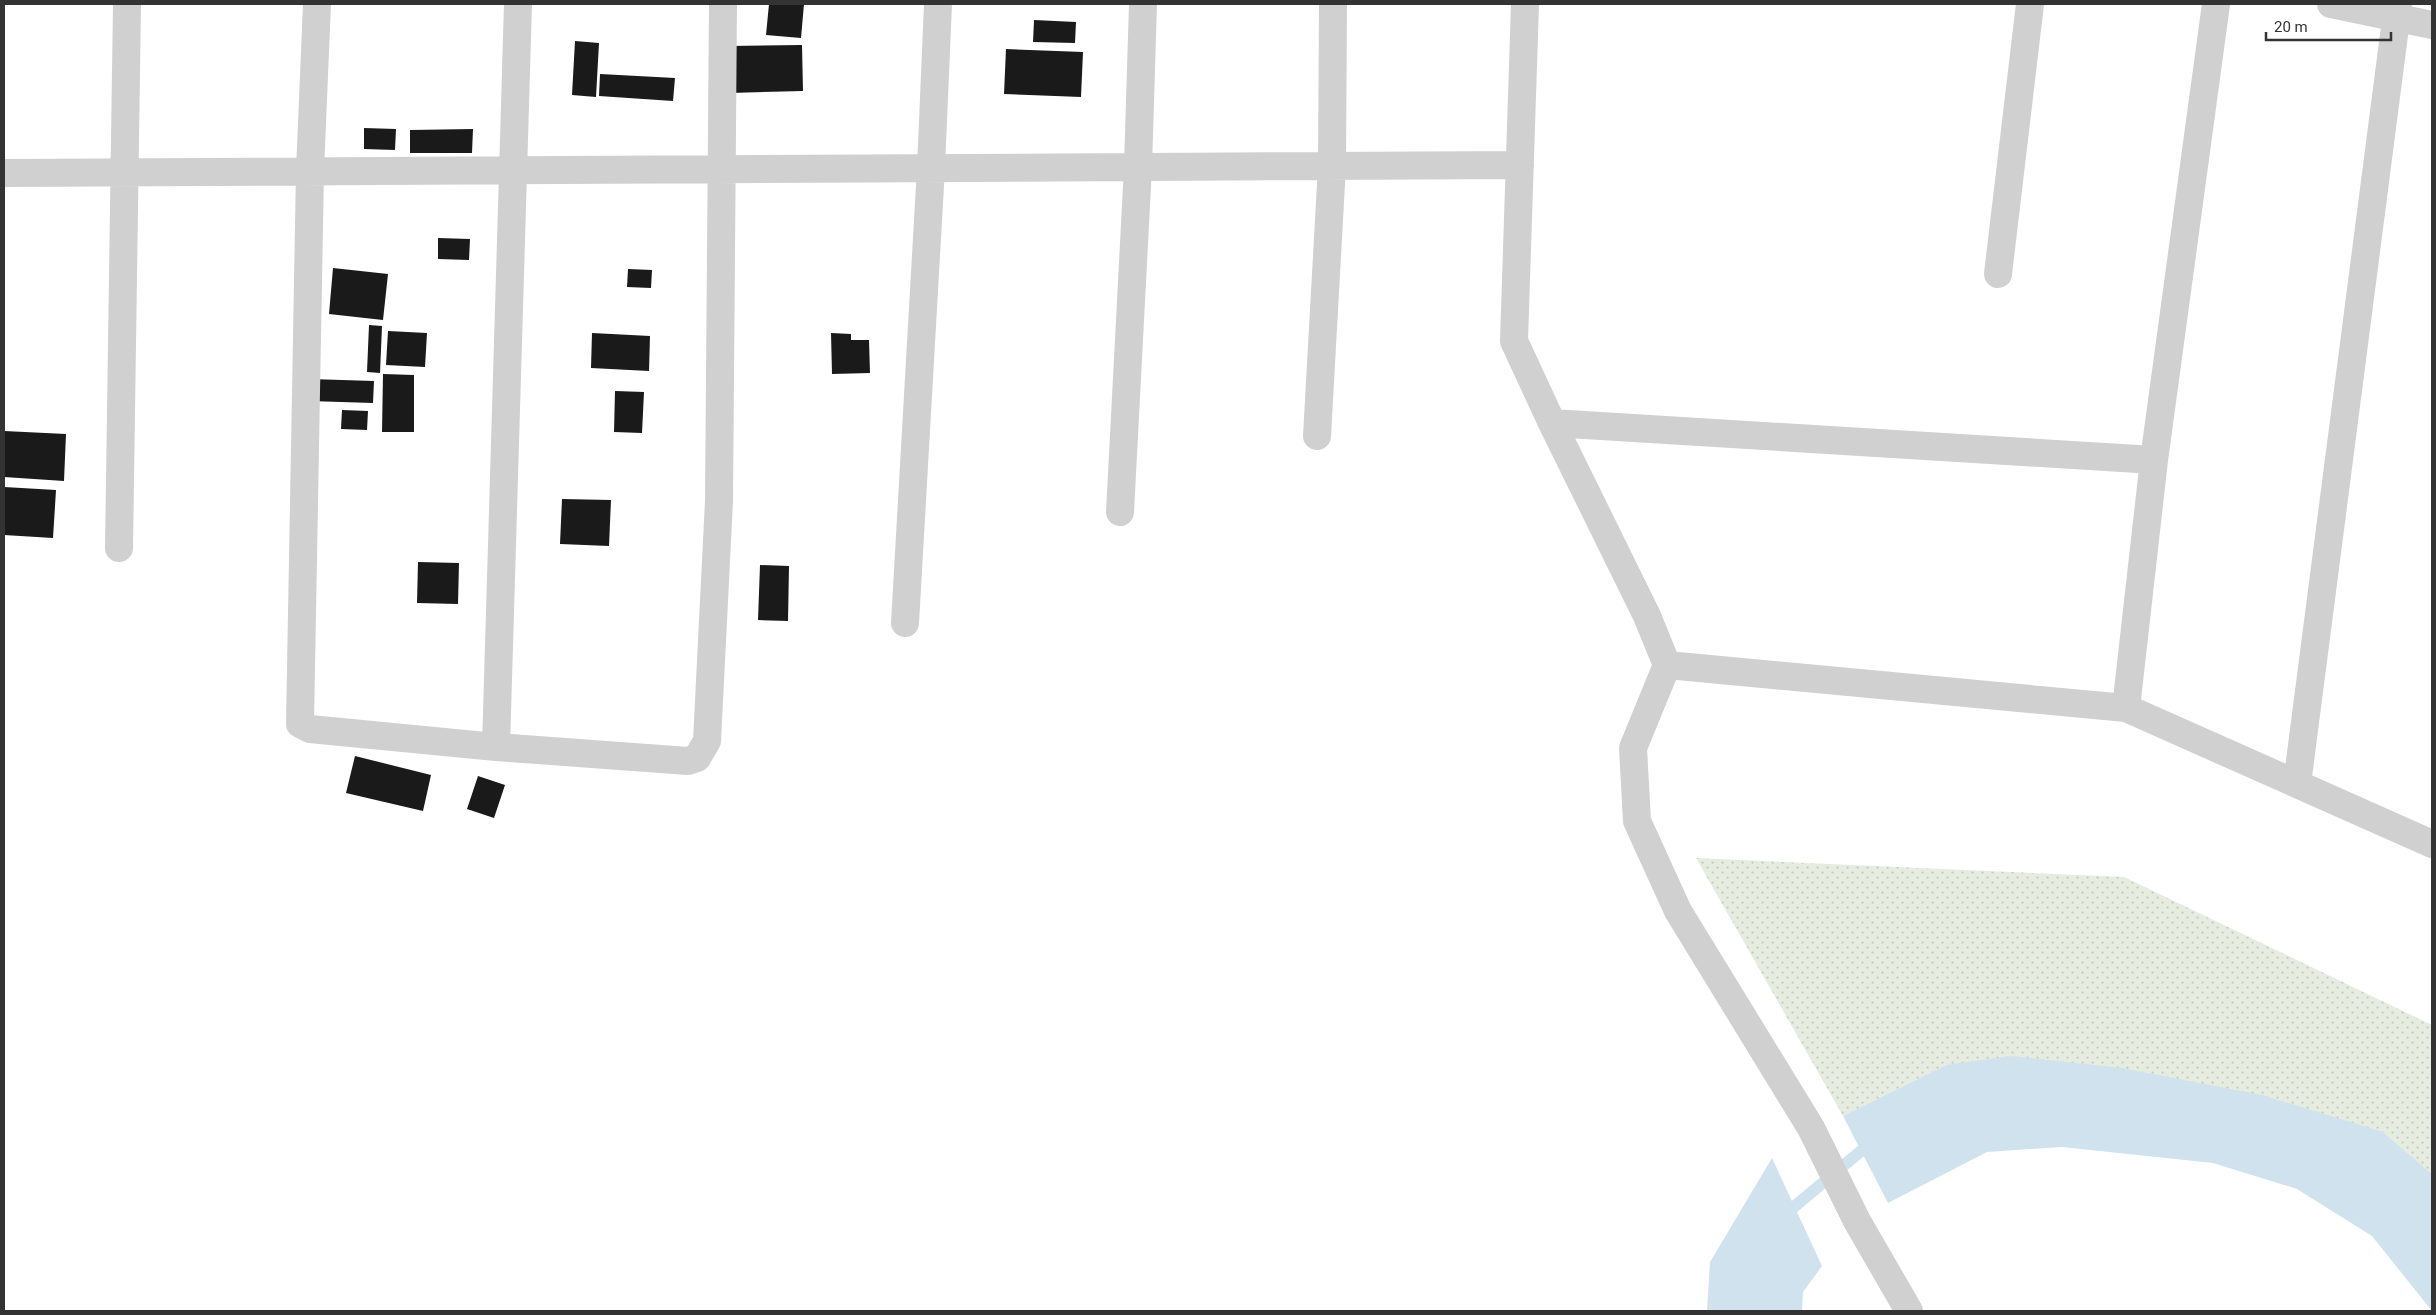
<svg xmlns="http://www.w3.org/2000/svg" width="2436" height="1315" font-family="Roboto,sans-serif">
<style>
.grass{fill:url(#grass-dots)}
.water{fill:#cfe2ee}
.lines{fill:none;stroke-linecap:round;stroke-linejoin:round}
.stream{stroke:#cfe2ee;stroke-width:12}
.building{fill:#1a1a1a}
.minor{stroke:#d0d0d0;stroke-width:28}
</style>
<defs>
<pattern id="grass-dots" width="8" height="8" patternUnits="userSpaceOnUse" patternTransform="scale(1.25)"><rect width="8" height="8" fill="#e6ecdf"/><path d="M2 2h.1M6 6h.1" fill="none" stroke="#c6cbc0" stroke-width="1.8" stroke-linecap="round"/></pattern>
</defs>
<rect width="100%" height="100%" fill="#fff"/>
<path class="grass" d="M1696,858L2124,877L2432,1025V1174L2383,1132L1946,1065L1843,1116Z"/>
<path class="water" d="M2012,1056L2122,1068L2262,1095L2383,1132L2432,1174V1311L2372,1236L2297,1189L2213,1163L2062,1147L1987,1152L1888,1203L1843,1116L1946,1065Z
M1772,1158L1822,1266L1803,1292L1802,1311H1707L1710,1262Z"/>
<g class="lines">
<path class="stream" d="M1783,1216L1873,1141"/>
</g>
<path class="building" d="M769,4H804L801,38L766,35Z
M1034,20L1076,22L1075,43L1033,42Z
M575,41L599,43L596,97L572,95Z
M802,45L803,91L730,93L728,46Z
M1006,49L1083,52L1081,97L1004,94Z
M600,74L675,78L673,101L599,96Z
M364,128L396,129L395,150L364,149Z
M473,129L472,153H410V130Z
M438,238L470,239L469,260L438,259Z
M333,268L388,274L383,320L329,314Z
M628,269L652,270L651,288L627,287Z
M369,325L382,326L380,373L367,372Z
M388,331L427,333L425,367L386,365Z
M592,333L650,336L649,371L591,368Z
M831,333L851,334V340H869L870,373L832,374Z
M383,374L414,375V432H382Z
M310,379L374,381L373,403L309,401Z
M615,391L644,392L642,433L614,432Z
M342,410L368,411L367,430L341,429Z
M4,431L66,434L64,481L4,477Z
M4,487L56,490L53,538L4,535Z
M562,499L611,500L609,546L560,544Z
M418,562L459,563L458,604L417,603Z
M760,565L789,566L788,621L758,620Z
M355,756L431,775L423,811L346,793Z
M478,776L505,785L494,818L467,809Z"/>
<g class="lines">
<path class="minor" d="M317,4L310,171L300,724L310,729L496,747L688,761L697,758L707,741L719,501L723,4
M1525,4L1514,341L1552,423L1647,616L1667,665L2126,708L2432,844
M2331,4L2432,25
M4,173L1520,165
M1998,274L2030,4
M1552,423L2154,460
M1317,436L1332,166L1333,4
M1120,512L1138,167L1143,4
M119,548L127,4
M905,623L931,168L938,4
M1667,665L1633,748L1637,821L1678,911L1811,1128L1857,1221L1909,1311
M2126,708L2154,460L2216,4
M496,747L518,4
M2297,784L2398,4"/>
</g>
<rect width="2436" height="1315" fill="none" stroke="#333333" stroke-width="10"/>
<path d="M2266 32v8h125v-8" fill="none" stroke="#333333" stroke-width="2.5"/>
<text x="2274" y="32" font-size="15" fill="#333333" stroke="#ffffff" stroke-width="4" paint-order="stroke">20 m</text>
</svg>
